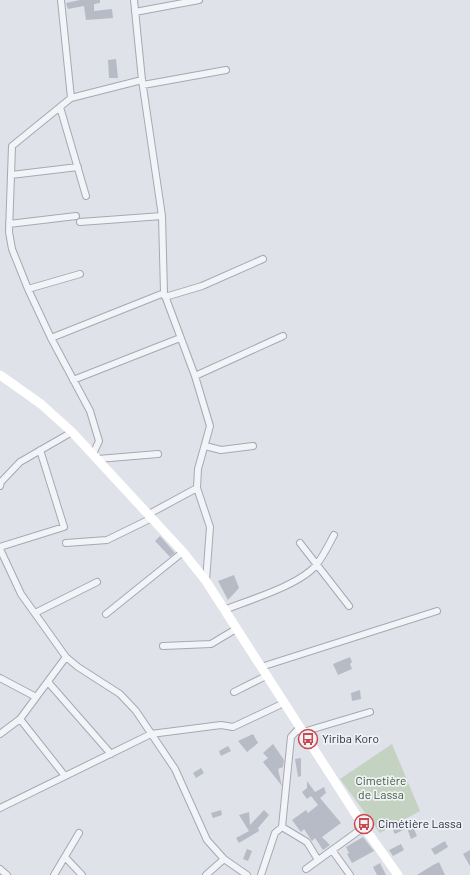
<svg xmlns="http://www.w3.org/2000/svg" width="470" height="875" font-family="Barlow,sans-serif">
<style>
.green{fill:#c4d2c1}
.building{fill:#b7bbc5}
.lines{fill:none;stroke-linecap:round;stroke-linejoin:round}
.street-casing{stroke:#a5a9b3;stroke-width:8}
.street{stroke:#f3f4f7;stroke-width:6}
.secondary{stroke:#fff;stroke-width:9}
.labels{text-anchor:middle;stroke-width:3.5;stroke-linejoin:round;paint-order:stroke}
.poi-label{font-size:12px;fill:#292f3f;stroke:#f0f1f6;text-anchor:start}
.park-label{font-size:12px;fill:#395b37;stroke:#f0f1f6}
</style>
<rect width="100%" height="100%" fill="#e0e2e9"/>
<path class="green" d="M392,744L420,811L380,833L340,779Z"/>
<path class="building" d="M80,0H100V3L94,4V11L112,9L113,18L86,20L84,6L68,9L66,3Z
M116,59L118,78H109L108,60Z
M160,536L175,553L170,557L155,541Z
M234,575L239,588L228,600L218,581Z
M350,657L352,662L350,664L352,669L338,675L333,664Z
M360,690L361,699L352,701L351,693Z
M253,734L258,743L247,752L238,741Z
M273,744L284,760L283,767L278,769L282,786L263,762L268,758L263,753Z
M228,746L231,751L221,756L219,751Z
M301,758V776L298,777L295,759Z
M201,768L204,773L196,778L193,773Z
M307,781L315,792L324,787L326,793L320,798L341,823L322,837L330,845L323,850L315,838L312,841L304,829L301,832L292,820L306,810L308,813L318,805L311,796L307,799L302,792L307,788Z
M221,810L222,815L213,818L211,813Z
M264,810L269,815L258,828L259,831L239,843L236,838L249,831L239,815L249,812L250,825Z
M410,820L417,836L411,839L407,828L395,834L392,828Z
M363,837L374,851L352,863L347,854L349,853L346,847Z
M445,841L448,847L435,855L431,849Z
M401,844L404,850L393,856L389,850Z
M247,849L252,851L248,861L243,859Z
M470,850V866L463,854Z
M439,862L445,875H417L433,865Z
M380,863L386,875H377L373,867Z"/>
<g class="lines">
<g class="street-casing">
<path id="street" d="M61,0L71,98
M134,0L142,80L162,216L164,293L195,376L210,426L198,469L197,488L210,527L206,581
M135,12L199,0
M143,85L226,70
M60,107L86,196
M11,175L78,167
M80,222L162,216
M9,224L76,216
M28,289L80,274
M165,297L202,286L263,259
M51,338L164,293
M195,376L283,336
M73,380L180,338
M205,446L221,450L253,446
M93,454L99,441L90,411L51,338L28,289L12,249L9,232L12,146L71,98L142,80
M98,459L158,454
M0,486L1,482L20,462L72,432
M149,514L197,488
M66,543L107,540L152,518
M300,543L349,606
M0,547L64,527L40,450
M0,549L21,594L66,657L20,719L0,734
M224,610C249,600 301,585 317,564C324,555 329,544 334,535
M35,613L97,582
M106,614L183,552
M163,646L211,644L236,629
M66,657L78,667L120,694L136,711L175,769L207,840L224,859L247,875
M261,667L437,611
M0,678L36,697
M48,682L111,754
M234,692L266,676
M20,719L65,776
M303,732L370,712
M0,808L151,734L221,725L233,727L284,703
M282,827L307,842L318,860
M332,850L350,875
M65,857L82,875
M0,869L7,875
M306,869L364,827
M54,875L79,833
M206,875L224,859
M261,875L275,833L282,827L291,737L300,727"/>
</g>
<use href="#street" class="street"/>
<path class="secondary" d="M0,375L41,404L72,432L183,552L206,581L364,827L398,875"/>
</g>
<defs>
<g id="bus-ring" transform="scale(1)"><circle r="9.5" fill="#f0f1f6" stroke="#ca494d" stroke-width="1.5"/><path d="M-5-6H5V4H4V6H2V4H-2V6H-4V4H-5ZM-3.5-4V0h7V-4ZM-3.5 1.2v1.5H-2V1.2ZM2 1.2v1.5H3.5V1.2Z" fill="#ca494d"/></g>
</defs>
<g fill-rule="evenodd">
<use href="#bus-ring" x="308" y="739"/>
<use href="#bus-ring" x="364" y="824"/>
</g>
<g class="labels">
<g class="poi-label">
<text x="322" y="743">Yiriba Koro</text>
<text x="378" y="828">Cimétière Lassa</text>
</g>
<g class="park-label">
<text x="381" y="785">Cimetière<tspan x="381" dy="14">de Lassa</tspan></text>
</g>
</g>
</svg>
